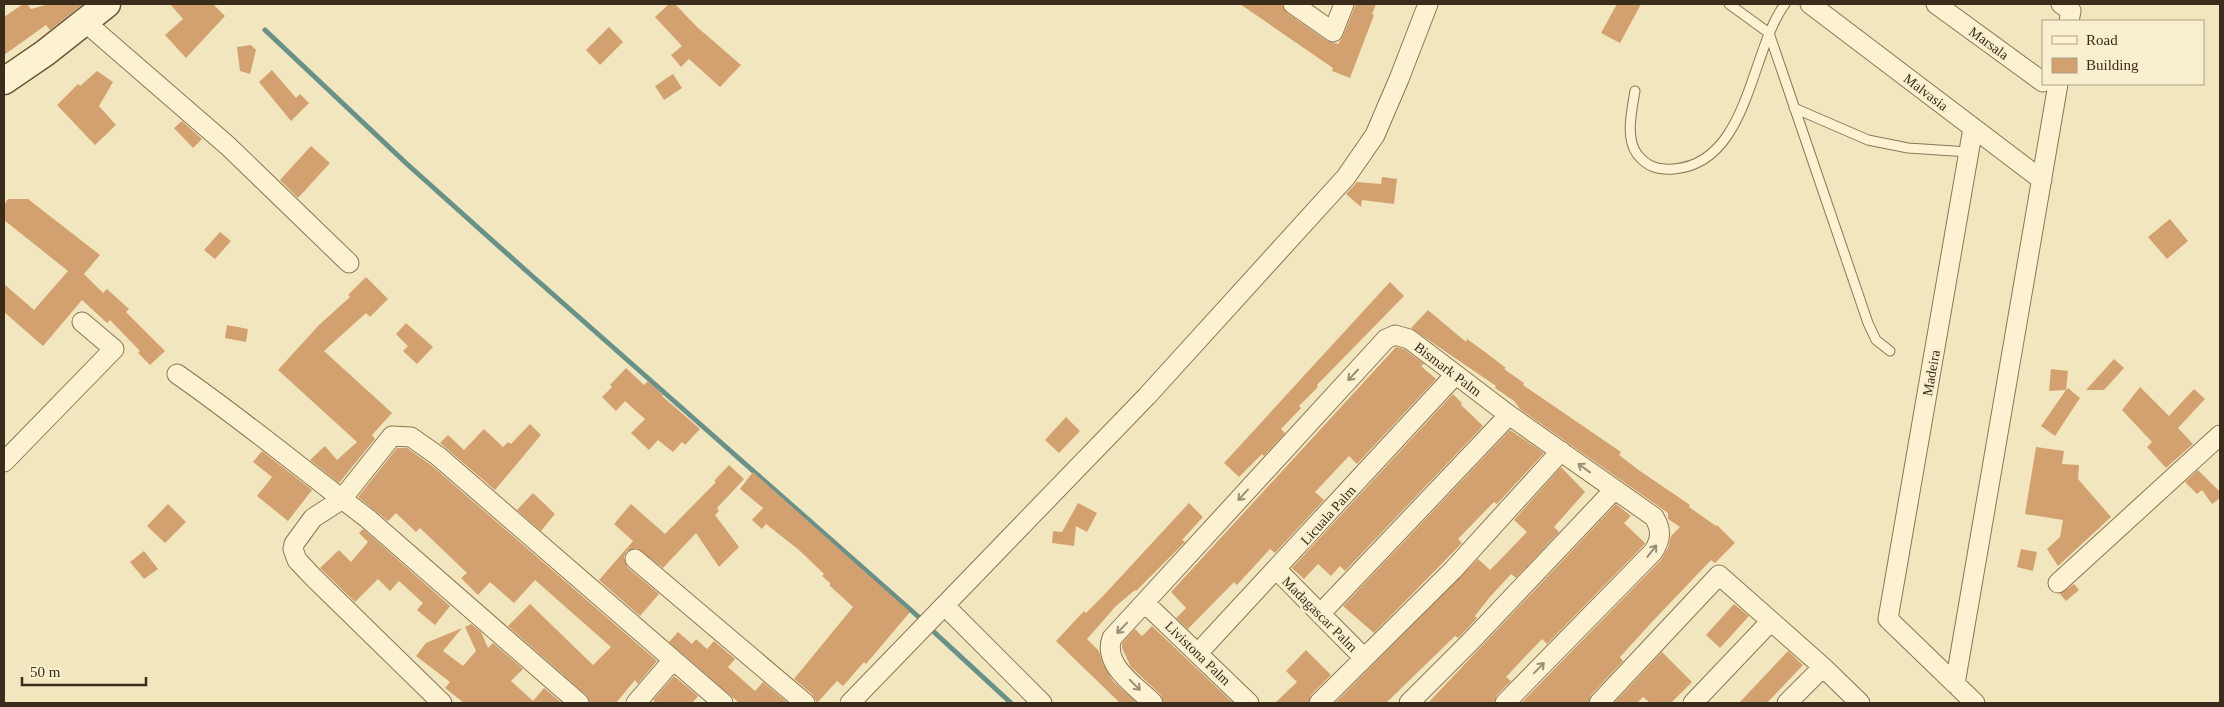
<svg xmlns="http://www.w3.org/2000/svg" width="2224" height="707" font-family="Georgia,serif">
<style>
.lines{fill:none;stroke-linecap:round;stroke-linejoin:round}
.stream{stroke:#68918a;stroke-width:5}
.building{fill:#d3a170}
.lane-casing{stroke:#8b7655;stroke-width:11}
.street-casing{stroke:#8b7655;stroke-width:21}
.secondary-casing{stroke:#6d5739;stroke-width:29}
.lane{stroke:#fcf2d2;stroke-width:9}
.street{stroke:#fcf2d2;stroke-width:19}
.secondary{stroke:#fcf2d2;stroke-width:26}
.oneway{stroke:#9a8f76}
.labels{text-anchor:middle;stroke-width:5;stroke-linejoin:round;paint-order:stroke}
.street-label{font-size:14px;fill:#392c1b;stroke:#f8efce}
</style>
<rect width="100%" height="100%" fill="#f2e6be"/>
<g class="lines">
<path class="stream" d="M265,30L407,164L522,267L921,619
M934,632L1011,703"/>
</g>
<path class="building" d="M23,4H27L31,9L49,4H83L50,30L46,25L4,55V17Z
M170,4H213L225,16L186,58L165,35L183,19Z
M669,4H675L697,27L741,65L720,87L689,59L681,67L671,55L682,46L655,17Z
M1240,4H1282L1287,13L1327,41L1338,44L1343,36L1356,4H1376L1372,14L1374,15L1350,78L1332,71L1333,68Z
M1617,4H1641L1620,43L1601,33Z
M609,27L623,42L600,65L586,50Z
M251,45L256,50L250,74L240,71L237,47Z
M272,70L296,98L300,94L309,103L291,121L259,82Z
M97,71L113,82L99,106L116,125L95,145L57,105L78,84L80,86Z
M673,74L682,88L664,100L655,86Z
M182,121L202,139L193,148L174,128Z
M311,146L330,163L298,198L280,180Z
M1382,177L1397,179L1394,204L1362,200L1361,207L1346,194L1357,182L1381,184Z
M8,199H28L100,255L84,274L103,293L107,289L129,309L126,312L165,351L150,365L138,353L140,351L110,320L107,323L82,300L43,346L4,312V284L34,310L68,271L4,220V205Z
M2170,219L2188,241L2167,259L2148,237Z
M220,232L231,241L215,259L204,250Z
M366,277L388,299L370,317L366,313L324,351L392,413L372,435L375,439L339,483L310,460L325,446L337,460L357,442L278,370L319,325L350,297L348,295Z
M1390,282L1404,296L1317,385L1318,387L1299,406L1301,408L1281,429L1285,433L1264,456L1262,454L1239,477L1224,463Z
M1428,310L1466,342L1467,339L1485,352L1506,368L1504,369L1524,383L1523,385L1621,452L1619,455L1640,471L1690,505L1689,507L1716,526L1717,525L1735,543L1715,563L1711,560L1651,623L1620,657L1623,661L1591,695L1588,703H1521L1661,560L1668,548L1671,536L1680,527L1668,519V513L1521,410L1514,401L1495,388L1496,386L1411,328Z
M406,323L433,347L417,364L403,351L408,346L396,334Z
M227,325L248,329L246,342L225,338Z
M1396,347L1404,349L1424,364L1421,366L1436,379L1357,464L1349,456L1315,492L1324,500L1275,553L1270,549L1237,585L1234,582L1188,629L1176,618L1186,608L1171,592Z
M2114,359L2124,368L2104,390H2086Z
M626,368L644,385L648,381L663,395L662,396L700,429L685,445L682,442L673,452L658,440L649,450L631,433L645,419L625,401L616,411L602,397L612,387L610,385Z
M2051,369L2068,371L2066,390L2068,388L2080,398L2055,436L2041,426L2066,390L2049,391Z
M2140,387L2169,416L2194,389L2205,399L2178,428L2193,444L2166,468L2147,447L2152,442L2122,410Z
M1453,394L1462,403L1461,405L1483,426L1345,571L1340,566L1331,576L1318,564L1304,579L1292,568Z
M1066,417L1080,431L1059,453L1045,440Z
M530,424L541,435L495,490L440,443L448,435L464,450L484,429L503,447L508,442L511,444Z
M1510,430L1544,453L1497,504L1494,502L1488,508L1458,539L1462,543L1374,633L1343,606Z
M2036,447L2064,451L2062,464L2079,465L2078,479L2111,517L2058,566L2047,549L2060,537L2063,520L2025,514Z
M397,448H407L431,465L657,661L638,684L635,680L616,703H590L586,695L508,626L530,604L593,665L611,647L535,580L514,603L490,582L478,595L461,578L467,573L420,528L416,532L396,513L388,521L358,497Z
M262,451L312,490L288,521L257,496L272,477L253,462Z
M729,465L744,479L717,508L719,511L715,515L739,547L719,567L696,533L663,568L637,548L627,551L624,557L627,567L659,594L640,616L599,580L633,541L614,524L631,504L665,534L716,482L714,481Z
M1561,467L1585,492L1554,527L1559,532L1516,578L1511,574L1489,598L1475,616L1477,618L1463,633L1458,638L1455,636L1386,703H1335L1478,559L1490,570L1499,561L1527,532L1514,520Z
M2198,470L2220,492V498L2212,504L2202,490L2197,494L2185,482Z
M753,472L910,612L866,664L864,662L843,686L837,681L817,703L812,694L794,679L853,607L829,585L831,584L822,576L824,574L799,550L766,524L762,529L752,520L763,508L740,489Z
M533,493L555,514L541,531L517,510Z
M1078,503L1097,513L1087,532L1076,526L1074,546L1052,543L1053,531L1062,532Z
M1189,503L1203,517L1182,540L1185,542L1136,591L1135,590L1116,606L1087,639L1099,651L1102,662L1113,681L1137,703H1120L1056,641L1084,611L1086,613L1104,595Z
M168,504L186,522L165,543L147,526Z
M1616,504L1631,516L1624,523L1645,543L1644,545L1547,644L1542,639L1521,661L1506,677L1511,681L1497,695L1494,703H1428Z
M363,529L450,606L435,625L417,610L423,603L399,581L390,591L378,579L355,602L320,568L339,550L351,562L368,542L359,533Z
M2021,549L2037,552L2033,571L2017,567Z
M144,551L158,569L144,579L130,562Z
M2074,584L2079,590L2066,601L2060,594Z
M1734,604L1749,616L1720,648L1706,635Z
M471,624L481,632L488,648L493,643L523,669L511,681L533,701L544,688L562,703H464L445,688L450,682L416,656L426,643L462,628L443,651L463,666L476,651L465,627Z
M1152,626L1233,703H1164L1161,695L1131,667L1122,648V643L1135,629L1142,636Z
M678,632L692,644L696,639L707,649L714,641L735,659L728,667L755,691L763,682L788,703H739L669,642Z
M1306,650L1331,675L1311,695L1308,703H1275L1297,682L1286,671Z
M1788,651L1803,665L1767,703H1739Z
M1662,652L1692,682L1671,703H1650L1643,697L1637,703H1614Z
M674,676L698,696L692,703H656L653,700Z"/>
<g class="lines">
<g class="lane-casing">
<path id="lane" d="M1729,4L1769,33L1868,323L1876,340L1890,351
M1635,91C1632,109 1625,138 1637,154C1647,167 1658,170 1674,169C1749,163 1750,51 1785,4
M1794,108L1868,140L1908,148L1969,152"/>
</g>
<g class="street-casing">
<path id="street" d="M1293,4L1333,32L1344,4
M1810,4L2042,180
M1936,4L2043,82
M2061,4L2071,11L2069,21
M85,22L228,146L349,263
M1973,128L1888,619L1975,703
M177,374C242,419 303,470 367,518L579,703
M4,462L114,349L82,322
M635,559L805,703
M1277,570L1364,658
M2058,583L2220,435
M1145,603L1249,703
M945,606L1042,703
M1320,614L1509,415
M1198,653L1455,375
M1955,684L2058,84
M442,703L313,577L297,560L293,549L294,544L313,518L341,500L392,436L411,437L438,456L723,703
M636,703L673,660
M850,703L1147,396L1346,177L1375,135L1399,79L1428,4
M1153,703C1136,686 1102,665 1112,638L1386,339L1395,335L1409,339L1509,415L1654,517C1662,530 1661,540 1653,552L1505,703
M1319,703L1453,570L1561,451
M1409,703L1471,641L1614,490
M1599,703L1719,575L1823,667L1860,703
M1693,703L1771,621
M1787,703L1823,667"/>
</g>
<g class="secondary-casing">
<path id="secondary" d="M4,81L45,53L107,4"/>
</g>
<use href="#lane" class="lane"/>
<use href="#street" class="street"/>
<use href="#secondary" class="secondary"/>
</g>
<defs><path id="oneway-shaft" d="M-6 0H5M1.5-3L5.5 0L1.5 3" fill="none" stroke-width="1.6" stroke-linecap="round" stroke-linejoin="round" transform="scale(1.25)"/></defs>
<g class="oneway">
<use href="#oneway-shaft" transform="translate(1353 375) rotate(133)"/>
<use href="#oneway-shaft" transform="translate(1584 468) rotate(-144)"/>
<use href="#oneway-shaft" transform="translate(1243 495) rotate(132)"/>
<use href="#oneway-shaft" transform="translate(1652 551) rotate(-52)"/>
<use href="#oneway-shaft" transform="translate(1122 628) rotate(134)"/>
<use href="#oneway-shaft" transform="translate(1539 668) rotate(-46)"/>
<use href="#oneway-shaft" transform="translate(1135 685) rotate(45)"/>
</g>
<g class="labels">
<g class="street-label">
<text transform="translate(1989 43) rotate(36)" y="5">Marsala</text>
<text transform="translate(1926 92) rotate(37)" y="5">Malvasia</text>
<text transform="translate(1448 369) rotate(37)" y="5">Bismark Palm</text>
<text transform="translate(1931 373) rotate(-80)" y="5">Madeira</text>
<text transform="translate(1328 515) rotate(-48)" y="5">Licuala Palm</text>
<text transform="translate(1320 614) rotate(45)" y="5">Madagascar Palm</text>
<text transform="translate(1198 653) rotate(44)" y="5">Livistona Palm</text>
</g>
</g>
<rect width="2224" height="707" fill="none" stroke="#392c1b" stroke-width="10"/>
<rect x="2042" y="20" width="162" height="65" fill="#f8efce" stroke="#aca186"/>
<rect x="2052" y="36" width="25" height="8" fill="#fcf2d2" stroke="#aca186"/>
<text x="2086" y="45" font-size="15" fill="#392c1b">Road</text>
<rect x="2052" y="58" width="25" height="15" fill="#d3a170" stroke="#aca186"/>
<text x="2086" y="70" font-size="15" fill="#392c1b">Building</text>
<path d="M22 677v8h124v-8" fill="none" stroke="#392c1b" stroke-width="2.5"/>
<text x="30" y="677" font-size="15" fill="#392c1b" stroke="#f8efce" stroke-width="4" paint-order="stroke">50 m</text>
</svg>
